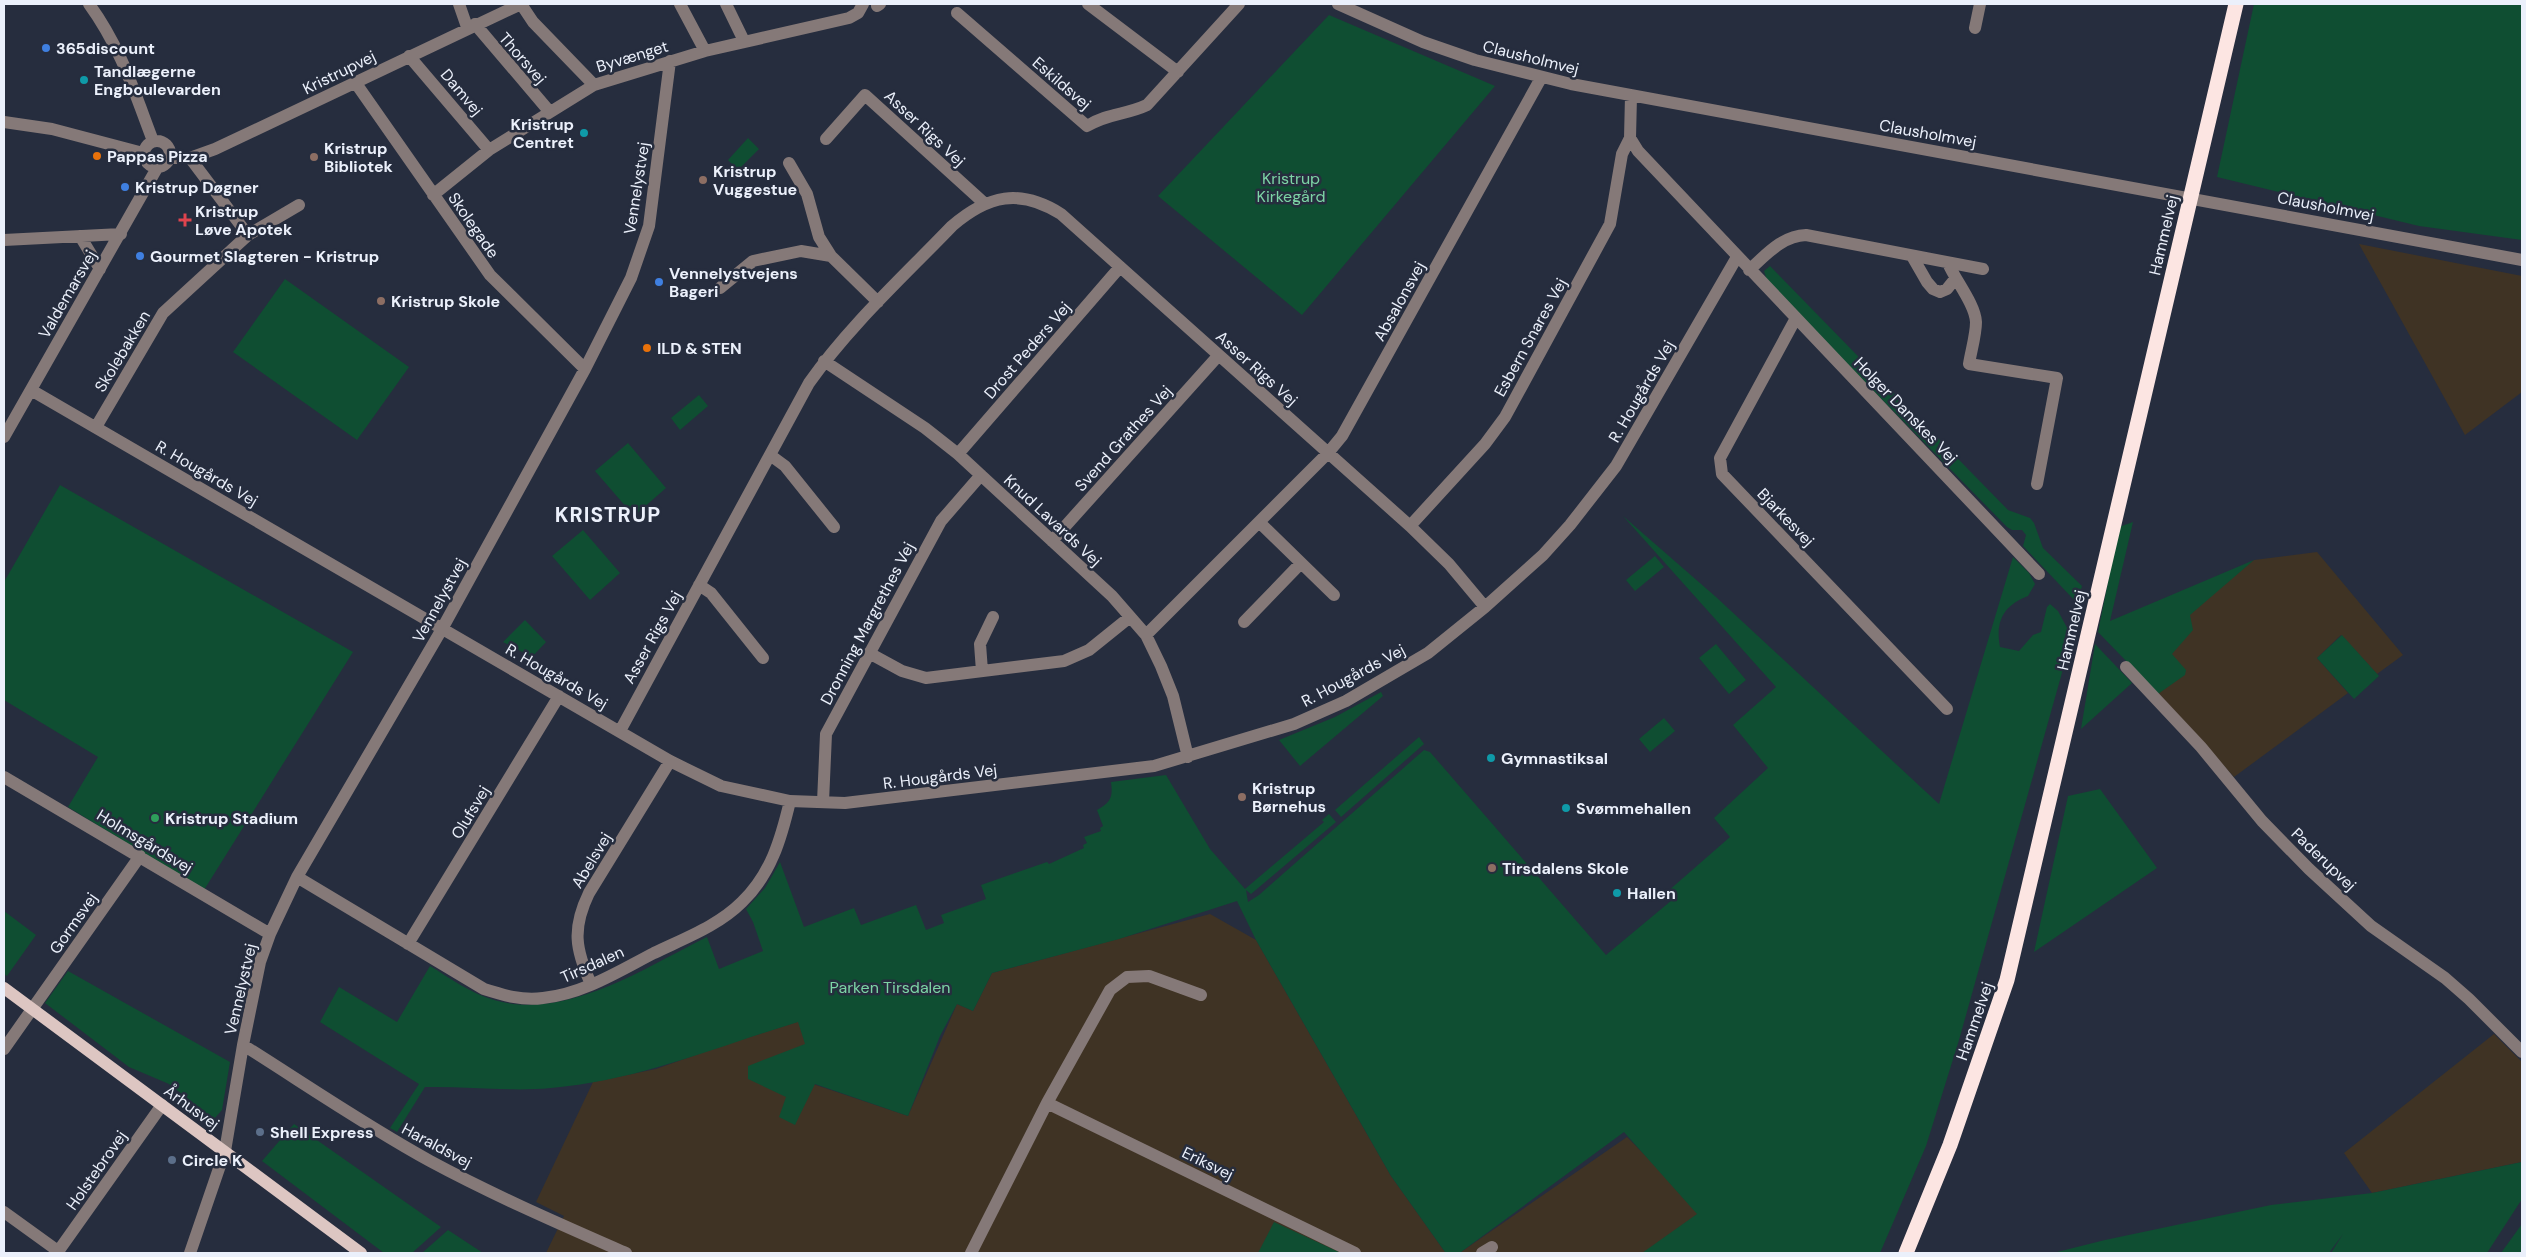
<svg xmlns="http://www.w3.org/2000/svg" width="2526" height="1257" font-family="'DM Sans',sans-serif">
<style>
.commercial{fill:#3f3324}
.green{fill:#0f4e32}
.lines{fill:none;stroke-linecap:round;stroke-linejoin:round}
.minor{stroke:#857978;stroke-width:12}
.major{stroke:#ddc6c2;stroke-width:12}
.highway{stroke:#fce5e2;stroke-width:15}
.shop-dot{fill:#3f7fe0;stroke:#262d3e;stroke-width:2}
.culture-dot{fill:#0f9aa8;stroke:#262d3e;stroke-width:2}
.food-dot{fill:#e8710a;stroke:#262d3e;stroke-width:2}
.education-dot{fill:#8d6e63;stroke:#262d3e;stroke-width:2}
.health-dot{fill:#e0444e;stroke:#262d3e;stroke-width:2}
.leisure-dot{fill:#2e9e5b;stroke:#262d3e;stroke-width:2}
.service-dot{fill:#5c6f8a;stroke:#262d3e;stroke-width:2}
.labels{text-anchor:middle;stroke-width:5;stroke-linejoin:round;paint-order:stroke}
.poi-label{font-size:16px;font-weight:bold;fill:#ebf0fb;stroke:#262d3e;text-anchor:start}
.street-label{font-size:16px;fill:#ebf0fb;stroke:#262d3e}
.park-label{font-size:16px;fill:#7dd5a6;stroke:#262d3e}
.district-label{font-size:21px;font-weight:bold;letter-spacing:1px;fill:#ebf0fb;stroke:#262d3e}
</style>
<rect width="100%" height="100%" fill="#262d3e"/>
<path class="commercial" d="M2359,244L2522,276V392L2465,435Z
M2317,552L2403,655L2377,674L2341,635L2317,658L2348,693L2234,777L2141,674L2182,611L2254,560Z
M1210,914L1256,940L1391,1176L1445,1252H1461L1627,1137L1742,1253H546L564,1216L536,1202L593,1082L656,1069L721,1046L829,1012L798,1079L908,1116L957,1004L973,1011L992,973Z
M2494,1034L2522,1062V1162L2372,1193L2344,1153Z"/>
<path class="green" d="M2254,4H2522V240L2419,226L2217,177Z
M1329,15L1495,86L1302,315L1158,196Z
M748,138L759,149L738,170L728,160Z
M1770,266L2008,510L2030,518L2034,523L2043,548L2082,586L2077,603L2025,548L2023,546L2026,535L2022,530H2012L2007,527L1768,283L1764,271Z
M285,279L409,367L357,440L233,352Z
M699,395L708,406L680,430L671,418Z
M628,443L666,488L634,516L595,471Z
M60,485L353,652L204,890L68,807L98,757L4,700V582Z
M1623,516L1716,597L1939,804L2013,557L2029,573L2035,584L2028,596C2004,605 1995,621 2000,647L2019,651L2033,635L2041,632L2047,607L2050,604L2058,611L2072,637L1959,1040L1926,1146L1880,1253H1642L1697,1214L1624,1132L1461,1252H1445L1391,1176L1256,940L1237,901L1119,939L992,973L973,1011L957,1004L940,1036L908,1116L815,1084L795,1125L779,1117L786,1097L748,1079V1066L805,1044L798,1022C716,1047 637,1081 551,1088C510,1092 467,1086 425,1087L397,1132L390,1128L419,1084L320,1022L339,987L397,1022L430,966C450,978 470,993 494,1000C566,1021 644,968 707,937L719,969L763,951L753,922L746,909L765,888L780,862L804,927L854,908L861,925L916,905L926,930L944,923L941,915L986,899L981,885L1047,862L1049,864L1084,848L1083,845L1087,843L1084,837L1101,831L1100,828L1103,826L1097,810C1111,802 1113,797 1111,782L1166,775L1210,849L1245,889L1324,822L1322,820L1329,814L1336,822L1251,894L1246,890L1248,902L1259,895L1424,750L1430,752L1606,955L1672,900L1667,892L1730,837L1714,818L1768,768L1733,725L1776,687Z
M2133,522L2110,621L2254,560L2190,615L2193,630L2172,654L2186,670L2185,675L2158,694L2098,632L2119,527Z
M583,530L620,573L590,600L552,556Z
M1655,556L1664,567L1635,591L1626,580Z
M525,620L546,642L532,657L503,642Z
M2342,635L2379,676L2354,699L2317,658Z
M1716,644L1746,680L1729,694L1699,658Z
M2095,644L2132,683L2081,729Z
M1381,692L1383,696L1300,766L1279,740L1335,717Z
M1664,718L1675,731L1650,752L1639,739Z
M1419,737L1424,744L1341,817L1335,810Z
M2100,789L2157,868L2034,952L2068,796Z
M4,911L36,935L7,976L4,974Z
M68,971L230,1062L222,1110L214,1119L169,1084L129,1067L45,1003Z
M294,1124L441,1227L412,1253H384L262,1161Z
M2522,1162V1199L2487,1253H2331L2343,1234L2329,1253H2053L2105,1240L2271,1205L2372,1193Z
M1274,1222L1341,1253H1258Z
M2522,1224V1253H2501Z
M448,1230L483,1253H422Z"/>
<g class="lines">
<path class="minor" d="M89,4C121,48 134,91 153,141
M459,4L467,27
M521,4L533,22L594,85
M680,4L705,51
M726,4L744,41
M1088,4L1178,72
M1338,4L1423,42L1475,60L1571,84L2522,260
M877,6L880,4
M957,13L1087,126C1108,113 1126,115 1147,105L1239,4
M475,24L549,111
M1975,28L1980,4
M409,56L489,150
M355,82L490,275L585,369
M1631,96L1630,138L1638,151L2039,574
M4,122L52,129L143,153
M826,139L865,95L984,203
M144 154a13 13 0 1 1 26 0a13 13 0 1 1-26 0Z
M170,158H190L215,149L521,4
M789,163L807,194L819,237L831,256
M433,195L489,150L594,85L705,51L849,18L858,13L863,4
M248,235L299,205
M80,236L100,269
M4,240L121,234
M1912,256L1927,282L1933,289L1940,292L1947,289L1955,279
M1948,263C1955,280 1975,304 1976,322C1976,335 1971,351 1969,364L2057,378L2037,484
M1749,270C1767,254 1782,236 1806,235L1983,269
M720,288L753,261L801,251L831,256L878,302
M1796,318L1720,458L1722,474L1947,709
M824,361L925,428L958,454L1112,596L1146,635L1161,666L1173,696L1188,757
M31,390L670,761L721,786L790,801L845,803L1154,766L1294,724L1346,701L1428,653L1485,607L1543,555L1570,525L1616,466L1737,257
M96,427L163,313L248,235L190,158
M4,437L157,168
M958,454L1120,267
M770,455L785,466L834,527
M1259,522L1334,595
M1410,526L1485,444L1505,417L1610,224L1622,154L1630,138
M1052,541L1218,356
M699,585L711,593L763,658
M1244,622L1301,563
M1146,635L1328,453L1342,436L1541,78
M869,653L902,671L926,678L1064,661L1089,650L1130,617
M2126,667L2201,747L2262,821L2309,869L2371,926L2445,978L2469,999L2522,1052
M982,671L980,644L993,617
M620,731L809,383C850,325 903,277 952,226C988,195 1020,188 1061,214L1410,526L1449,564L1485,607
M4,777L270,934
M823,802L826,734L941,521L981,475
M297,877L484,989C503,995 522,1001 543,998C583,994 619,971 654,953C685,938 718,926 742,902C771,874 781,839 790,801
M408,944L559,696
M591,984C575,949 572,928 589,893L670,761
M243,1045C305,1084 366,1126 430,1161C493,1195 560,1224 626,1253
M4,1049L140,856
M1047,1103L1355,1253
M4,1212L58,1251
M57,1253L162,1105
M190,1253L225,1151L243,1045L260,962L270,934L297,877L442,629L585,369L631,278L649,226L670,61
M971,1253L1047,1103L1110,990L1127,977L1149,976L1201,995
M1482,1253L1492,1247"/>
<path class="major" d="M4,988L361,1253"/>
<path class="highway" d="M1906,1253L1950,1145L2007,980L2236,4"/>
</g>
<g class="shop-dot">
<circle cx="46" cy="48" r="5"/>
<circle cx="125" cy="187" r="5"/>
<circle cx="140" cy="256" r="5"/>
<circle cx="659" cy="282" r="5"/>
</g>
<g class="culture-dot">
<circle cx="84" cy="80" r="5"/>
<circle cx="584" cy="133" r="5"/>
<circle cx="1491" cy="758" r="5"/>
<circle cx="1566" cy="808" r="5"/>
<circle cx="1617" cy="893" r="5"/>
</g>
<g class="food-dot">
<circle cx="97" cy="156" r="5"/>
<circle cx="647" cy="348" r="5"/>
</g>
<g class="education-dot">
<circle cx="314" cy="157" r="5"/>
<circle cx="703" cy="180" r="5"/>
<circle cx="381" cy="301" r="5"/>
<circle cx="1242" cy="797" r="5"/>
<circle cx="1492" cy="868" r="5"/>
</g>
<path class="health-dot" d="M182.5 212.5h5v5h5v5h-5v5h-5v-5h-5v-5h5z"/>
<circle class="leisure-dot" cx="155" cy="818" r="5"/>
<g class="service-dot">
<circle cx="260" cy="1132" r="5"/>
<circle cx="172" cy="1160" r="5"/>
</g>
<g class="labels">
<g class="poi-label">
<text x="56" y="54">365discount</text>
<text x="94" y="77">Tandlægerne<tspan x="94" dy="18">Engboulevarden</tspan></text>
<text x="574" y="130" text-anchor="end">Kristrup<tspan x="574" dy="18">Centret</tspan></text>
<text x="324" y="154">Kristrup<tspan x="324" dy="18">Bibliotek</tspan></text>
<text x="107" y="162">Pappas Pizza</text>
<text x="713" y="177">Kristrup<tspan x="713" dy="18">Vuggestue</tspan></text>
<text x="135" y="193">Kristrup Døgner</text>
<text x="195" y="217">Kristrup<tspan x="195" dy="18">Løve Apotek</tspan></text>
<text x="150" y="262">Gourmet Slagteren - Kristrup</text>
<text x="669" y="279">Vennelystvejens<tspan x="669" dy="18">Bageri</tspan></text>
<text x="391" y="307">Kristrup Skole</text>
<text x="657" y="354">ILD &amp; STEN</text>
<text x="1501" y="764">Gymnastiksal</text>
<text x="1252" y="794">Kristrup<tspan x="1252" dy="18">Børnehus</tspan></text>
<text x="1576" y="814">Svømmehallen</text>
<text x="165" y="824">Kristrup Stadium</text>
<text x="1502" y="874">Tirsdalens Skole</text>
<text x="1627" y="899">Hallen</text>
<text x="270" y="1138">Shell Express</text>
<text x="182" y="1166">Circle K</text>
</g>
<g class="street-label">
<text transform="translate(632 56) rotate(-17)" y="6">Byvænget</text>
<text transform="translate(1531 57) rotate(14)" y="6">Clausholmvej</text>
<text transform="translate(523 58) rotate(49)" y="6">Thorsvej</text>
<text transform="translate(339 72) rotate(-26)" y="6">Kristrupvej</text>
<text transform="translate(1062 83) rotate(41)" y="6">Eskildsvej</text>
<text transform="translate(462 92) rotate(50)" y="6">Damvej</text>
<text transform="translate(925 128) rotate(43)" y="6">Asser Rigs Vej</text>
<text transform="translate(1928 133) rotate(10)" y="6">Clausholmvej</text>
<text transform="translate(636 188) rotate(-81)" y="6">Vennelystvej</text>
<text transform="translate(2326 206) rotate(11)" y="6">Clausholmvej</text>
<text transform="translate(474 225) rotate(55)" y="6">Skolegade</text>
<text transform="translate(2163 235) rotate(-77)" y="6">Hammelvej</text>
<text transform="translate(67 294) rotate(-60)" y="6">Valdemarsvej</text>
<text transform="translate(1399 301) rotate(-61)" y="6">Absalonsvej</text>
<text transform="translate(1530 337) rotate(-61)" y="6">Esbern Snares Vej</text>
<text transform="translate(1027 350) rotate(-49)" y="6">Drost Peders Vej</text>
<text transform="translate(122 351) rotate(-59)" y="6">Skolebakken</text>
<text transform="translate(1257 368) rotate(42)" y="6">Asser Rigs Vej</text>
<text transform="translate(1641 391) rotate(-60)" y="6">R. Hougårds Vej</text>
<text transform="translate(1906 410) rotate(46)" y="6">Holger Danskes Vej</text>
<text transform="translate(1123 438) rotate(-48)" y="6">Svend Grathes Vej</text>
<text transform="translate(207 473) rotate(30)" y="6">R. Hougårds Vej</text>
<text transform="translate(1786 517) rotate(46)" y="6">Bjarkesvej</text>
<text transform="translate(1053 520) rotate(43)" y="6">Knud Lavards Vej</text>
<text transform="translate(439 600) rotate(-61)" y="6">Vennelystvej</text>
<text transform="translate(867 623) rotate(-62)" y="6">Dronning Margrethes Vej</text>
<text transform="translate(2071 630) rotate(-77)" y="6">Hammelvej</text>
<text transform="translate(652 637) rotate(-61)" y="6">Asser Rigs Vej</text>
<text transform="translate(1353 675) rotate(-28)" y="6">R. Hougårds Vej</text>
<text transform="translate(557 676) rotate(30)" y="6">R. Hougårds Vej</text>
<text transform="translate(940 776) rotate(-7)" y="6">R. Hougårds Vej</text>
<text transform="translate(470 812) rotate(-59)" y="6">Olufsvej</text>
<text transform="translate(145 841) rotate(31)" y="6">Holmsgårdsvej</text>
<text transform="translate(2324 859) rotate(44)" y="6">Paderupvej</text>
<text transform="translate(591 860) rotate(-59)" y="6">Abelsvej</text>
<text transform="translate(73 923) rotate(-55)" y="6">Gormsvej</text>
<text transform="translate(592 964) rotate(-24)" y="6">Tirsdalen</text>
<text transform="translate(240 989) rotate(-77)" y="6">Vennelystvej</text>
<text transform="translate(1974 1021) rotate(-71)" y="6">Hammelvej</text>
<text transform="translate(192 1107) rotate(36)" y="6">Århusvej</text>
<text transform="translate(437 1145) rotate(28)" y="6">Haraldsvej</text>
<text transform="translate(1208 1163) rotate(26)" y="6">Eriksvej</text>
<text transform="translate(96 1170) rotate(-55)" y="6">Holstebrovej</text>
</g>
<g class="park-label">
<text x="1291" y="184">Kristrup<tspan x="1291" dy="18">Kirkegård</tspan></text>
<text x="890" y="993">Parken Tirsdalen</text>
</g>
<g class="district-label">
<text x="608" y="522">KRISTRUP</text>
</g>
</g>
<rect width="2526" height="1257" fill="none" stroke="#ebf0fb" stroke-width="10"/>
</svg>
